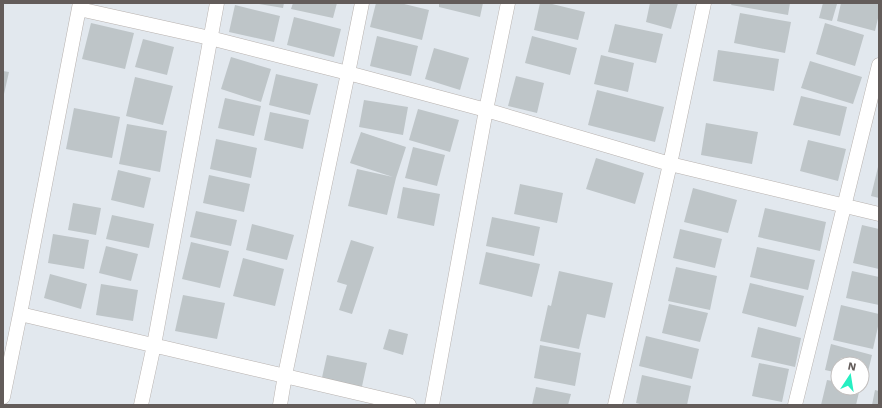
<svg xmlns="http://www.w3.org/2000/svg" width="882" height="408" font-family="'Work Sans',sans-serif">
<style>
.building{fill:#bec5c8}
.lines{fill:none;stroke-linecap:round;stroke-linejoin:round}
.minor-casing{stroke:#b8b2af;stroke-width:15}
.minor{stroke:#fff;stroke-width:14}
</style>
<rect width="100%" height="100%" fill="#e2e8ee"/>
<path class="building" d="M259,3H284L283,8L259,4Z
M293,3H337L333,18L291,9Z
M376,3H400L429,10L422,40L370,27Z
M439,3H483L480,17L439,7Z
M540,3H548L585,12L578,40L534,30Z
M650,3H678L671,29L646,22Z
M732,3H790L788,15L731,5Z
M823,3L837,4L832,21L819,18Z
M841,3H879V14L875,31L837,21Z
M235,5L280,16L274,42L229,32Z
M740,13L791,22L785,53L734,43Z
M294,17L341,29L334,57L287,45Z
M91,23L134,33L125,69L82,59Z
M825,23L864,35L855,66L816,54Z
M615,24L663,34L656,63L608,52Z
M377,36L418,46L411,76L370,66Z
M532,36L577,48L570,75L525,63Z
M143,39L174,47L167,75L135,67Z
M434,48L469,58L460,90L425,79Z
M718,50L779,59L774,91L713,81Z
M601,55L634,63L628,92L594,84Z
M231,57L271,69L261,102L221,89Z
M810,61L862,77L853,104L801,88Z
M3,71L9,72L4,94H3Z
M276,74L318,84L310,115L269,105Z
M516,76L544,83L537,113L508,106Z
M135,77L173,86L163,125L126,116Z
M597,90L664,107L655,142L588,125Z
M801,96L847,107L840,136L793,125Z
M225,98L261,106L254,136L218,128Z
M364,100L408,107L403,135L359,127Z
M74,108L120,117L112,158L66,149Z
M418,109L459,120L450,152L409,140Z
M270,112L309,120L303,149L264,140Z
M706,123L758,132L752,164L701,155Z
M127,124L167,131L160,172L119,164Z
M361,132L406,147L396,178L387,215L348,206L357,169L393,177L350,163Z
M216,139L257,148L251,178L210,169Z
M808,140L846,149L838,181L800,171Z
M413,147L445,155L437,186L405,178Z
M596,158L644,173L635,204L586,189Z
M878,167H879V198L871,196Z
M118,170L151,178L144,208L111,200Z
M209,175L250,184L244,212L203,203Z
M520,184L563,193L557,223L514,214Z
M403,187L440,194L434,226L397,218Z
M693,188L737,200L728,233L684,222Z
M73,203L101,208L96,235L68,230Z
M765,208L826,222L820,251L758,237Z
M196,211L237,220L231,246L190,237Z
M112,215L154,224L149,248L106,239Z
M492,217L540,227L534,256L486,246Z
M252,224L294,235L287,260L246,250Z
M862,225L879,229V269L853,263Z
M680,229L722,239L715,268L673,258Z
M53,234L89,240L84,269L48,263Z
M351,240L374,247L352,314L339,310L347,285L337,282Z
M191,242L229,251L220,288L182,279Z
M106,246L138,254L131,281L99,273Z
M757,247L815,260L808,290L750,277Z
M486,252L540,264L532,297L479,284Z
M243,258L284,269L275,306L233,296Z
M676,267L717,276L710,310L668,301Z
M559,271L613,283L605,318L587,314L579,349L540,341L548,305L551,306Z
M852,271L879,277V305L846,298Z
M50,274L87,284L81,309L44,298Z
M750,283L804,296L796,327L742,313Z
M101,284L138,290L133,321L96,315Z
M183,295L225,303L217,339L175,331Z
M669,304L708,313L700,342L662,333Z
M841,305L879,314V322L873,349L833,340Z
M758,327L801,338L795,367L751,357Z
M389,329L408,334L403,355L383,349Z
M646,336L699,349L692,379L639,366Z
M831,344L872,355L866,380L862,379V364H838V373L825,370Z
M540,345L581,353L575,386L534,378Z
M327,355L367,363L361,391L321,382Z
M759,363L789,369L782,402L752,396Z
M642,375L691,386L687,405H644L636,403Z
M827,380L838,382V388H860L856,405H821Z
M536,387L571,394L568,405H532Z
M875,390L879,391V405H872Z"/>
<g class="lines">
<g class="minor-casing">
<path id="minor" d="M79,9L210,38L348,73L486,110L670,164L879,214
M20,314L409,405
M3,397L20,314L80,3
M141,405L154,345L217,3
M280,405L285,375L348,73L362,3
M432,405L486,110L508,3
M615,405L670,164L704,3
M795,405L879,65"/>
</g>
<use href="#minor" class="minor"/>
</g>
<rect width="882" height="408" fill="none" stroke="#635c5a" stroke-width="8"/>
<g transform="translate(850 376) rotate(12)"><circle r="19" fill="#ffffff" stroke="#c1bebd"/>
<path d="M0-3L7 15L0 10L-7 15Z" fill="#26efc2"/>
<text y="-6" font-size="11" font-weight="bold" text-anchor="middle" fill="#635c5a">N</text>
</g>
</svg>
